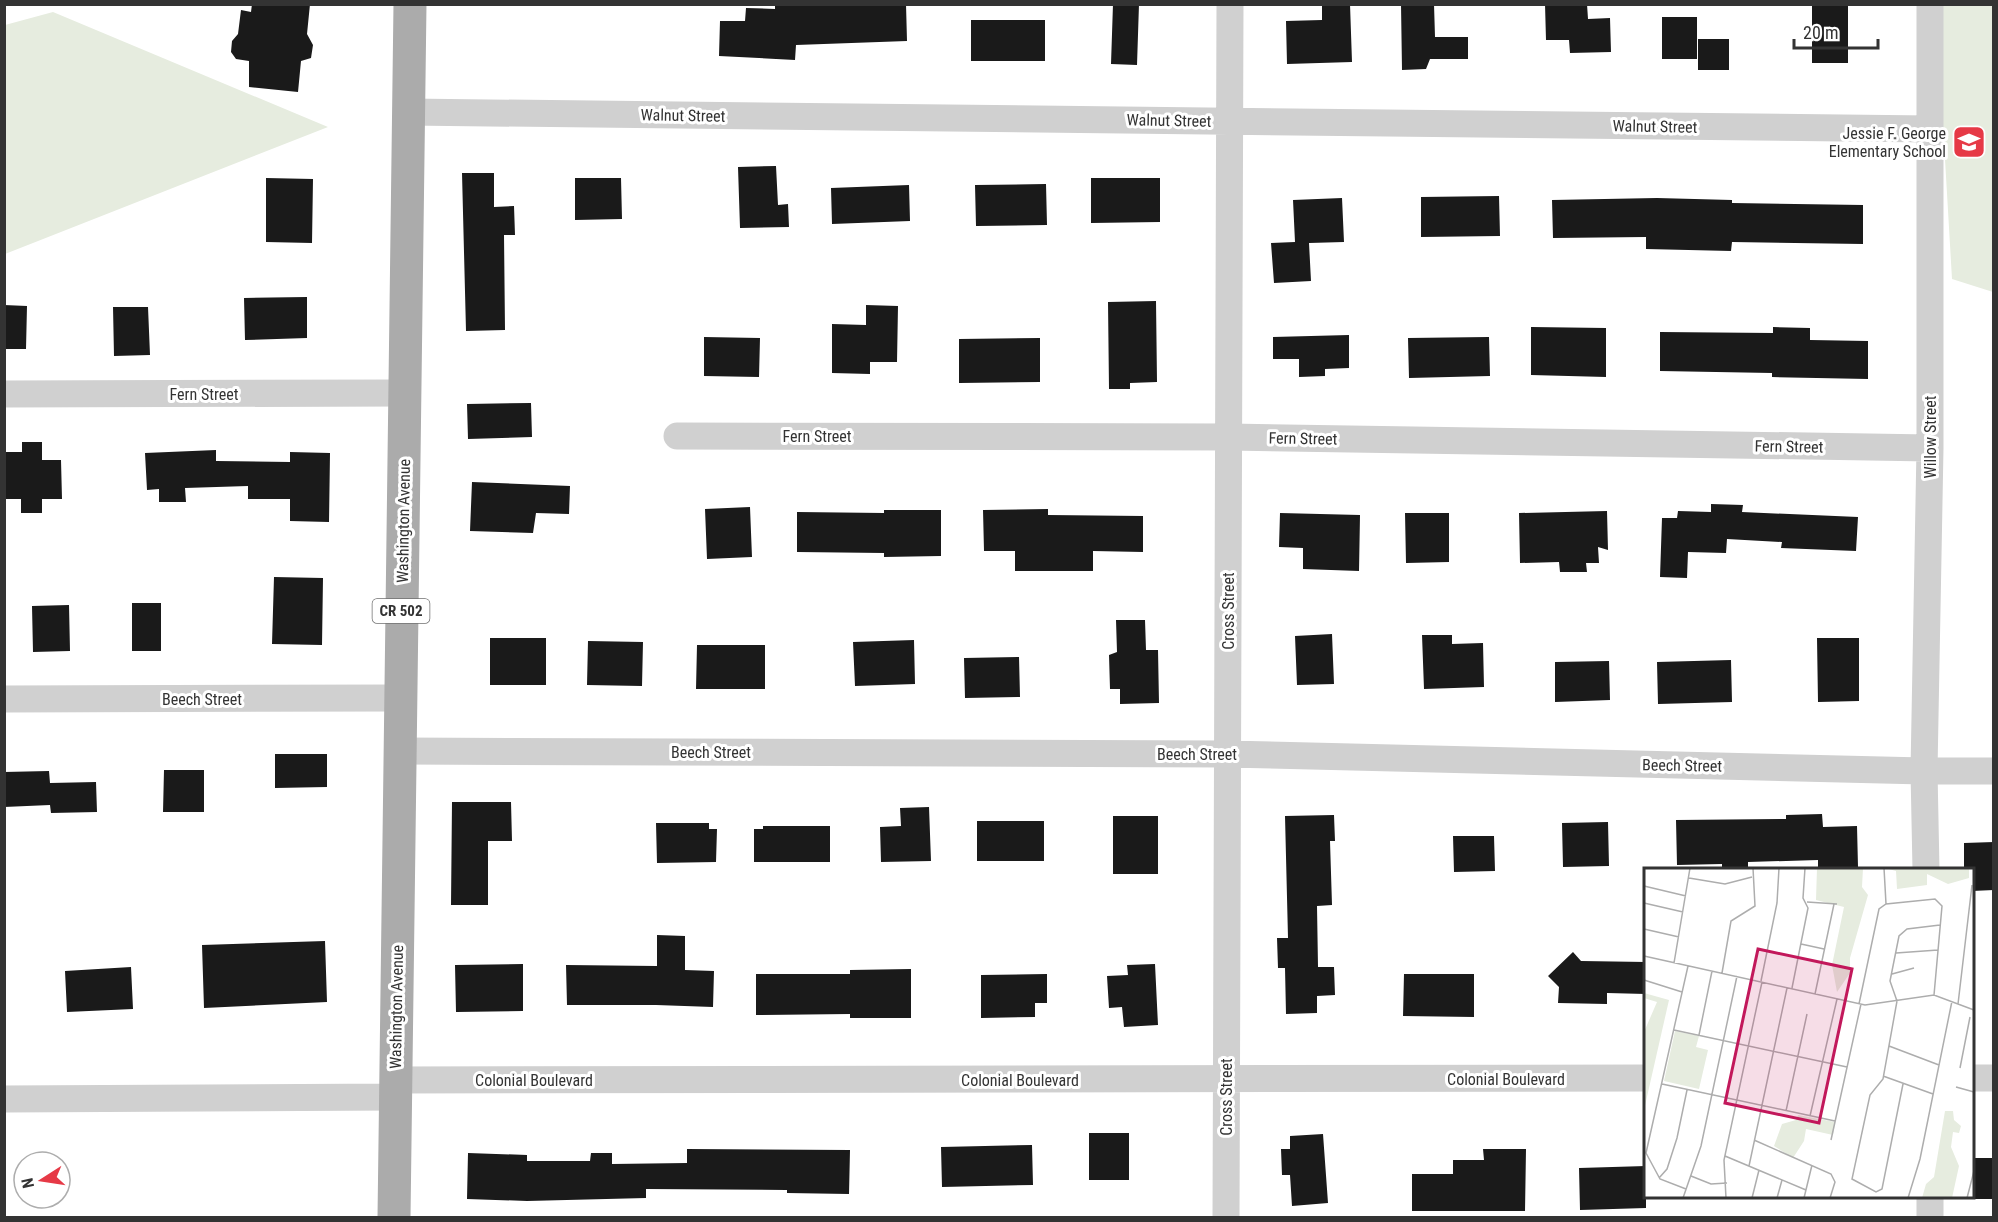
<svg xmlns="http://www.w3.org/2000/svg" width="1998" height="1222" font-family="'Roboto Condensed',sans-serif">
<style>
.green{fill:#e6ecdf}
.building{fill:#1a1a1a}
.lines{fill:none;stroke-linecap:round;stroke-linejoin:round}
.minor{stroke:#d0d0d0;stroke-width:27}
.primary{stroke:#ababab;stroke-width:33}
.labels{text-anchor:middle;stroke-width:6;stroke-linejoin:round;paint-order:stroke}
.shield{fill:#fff;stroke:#707070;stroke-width:1.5}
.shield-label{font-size:15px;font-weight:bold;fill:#333}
.street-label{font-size:16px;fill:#333;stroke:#fff}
.poi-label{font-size:16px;fill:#333;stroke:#fff;text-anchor:end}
.inset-road{fill:none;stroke:#adadad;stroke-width:1.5}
.view{fill:#c2185b;fill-opacity:0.15;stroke:#c2185b;stroke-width:3}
.inset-edge{fill:none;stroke:#333;stroke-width:3}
</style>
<rect width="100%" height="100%" fill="#fff"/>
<path class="green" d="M1936,5H1993V292L1952,279Z
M53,12L328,127L5,254V25Z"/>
<path class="building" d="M252,4H310L307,34L313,45L311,58L301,61L298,92L249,87V61L236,59L231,52L232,41L238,34L241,10L251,12Z
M775,4H906L907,41L796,45L795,60L719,56L720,21H745L746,8L775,9Z
M1113,4H1139L1137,65L1111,64Z
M1322,4H1350L1352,62L1287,64L1286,21L1322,20Z
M1401,4H1434L1435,37H1468V59H1430L1426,69L1402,70Z
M1545,4H1587L1588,19L1610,18L1611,52L1570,53L1569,40H1546Z
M1812,4H1848V63H1812Z
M1662,17H1697V59H1662Z
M971,20H1045V61H971Z
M1698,39H1729V70H1698Z
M776,166L778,205L788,204L789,227L740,228L738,167Z
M462,173H494V207L514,206L515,235H504L505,330L466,331Z
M266,178L313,179L312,243L266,242Z
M575,178H621L622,219L575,220Z
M1091,178H1160V222L1091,223Z
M1046,184L1047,225L976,226L975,185Z
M909,185L910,221L832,224L831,188Z
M1499,196L1500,236L1421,237V197Z
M1342,198L1344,242L1309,243L1311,281L1274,283L1271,243L1295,242L1293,200Z
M1657,198L1732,200V203L1863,205V244L1732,242L1731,251L1646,249V237L1553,238L1552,200Z
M307,297V338L245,340L244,298Z
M1156,301L1157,382L1130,383V389H1109L1108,302Z
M4,305L27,306L26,349H4Z
M866,305L898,306L897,362H870V374L832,373V324L866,325Z
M113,307H148L150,355L114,356Z
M1531,327L1606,328V377L1531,375Z
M1773,327L1810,328V340L1868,341V379L1772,377V373L1660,371V332L1773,333Z
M1349,335V368L1325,369V376L1299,377V359H1273V337Z
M704,337L760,338L759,377L704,376Z
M1489,337L1490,376L1409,378L1408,338Z
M1040,338V382L959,383V339Z
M531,403L532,437L468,439L467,404Z
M22,442H42V460H61L62,499H42V513H21V499H4L6,452H22Z
M216,450V461L290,462V452L330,453L329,522L290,521V499H248V486L185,488L186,502H159V489L147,490L145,453Z
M472,482L570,486L569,514L536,513L533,533L470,531Z
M1711,504L1743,505L1742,512L1858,517L1856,551L1781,548L1782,542L1727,539L1726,553L1688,552L1687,578L1660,577L1662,518H1677L1678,511L1711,512Z
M750,507L752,557L707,559L705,509Z
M1048,509V515L1143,516V552L1093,551V571H1015V551H984L983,510Z
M884,510H941V556L884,557V553L797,552V512L884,513Z
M1607,511L1608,550L1598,547L1599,563H1586L1587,572H1560L1559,562L1520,563L1519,513Z
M1280,513L1360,515L1359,571L1303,569V548L1279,547Z
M1405,513H1449V562L1406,563Z
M274,577L323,578L322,645L272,644Z
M132,603H161V651H132Z
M69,605L70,651L33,652L32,606Z
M1116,620H1145L1146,650H1158L1159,703L1120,704V689H1110L1109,655L1117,652Z
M1332,634L1334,684L1297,685L1295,636Z
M1422,635H1452V644L1483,643L1484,687L1424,689Z
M490,638H546V685H490Z
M1817,638H1859V701L1818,702Z
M914,640L915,684L855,686L853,642Z
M588,641L643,642L642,686L587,685Z
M697,645H765V689H696Z
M1019,657L1020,697L965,698L964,658Z
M1731,660L1732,702L1658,704L1657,662Z
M1609,661L1610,700L1555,702V662Z
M275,754H327V787L275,788Z
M164,770H204V812H163Z
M49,771L50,783L96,782L97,812L51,813L50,805L4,807V772Z
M452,802H511L512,841H488V905H451Z
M929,807L931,861L881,862L880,827L901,826L900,808Z
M1822,814L1823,827L1857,826L1858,867L1818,868V860L1748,862V870H1722V864L1677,865L1676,820L1786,819V815Z
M1334,815L1335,841H1330L1332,905L1317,906L1318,967H1334L1335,995L1317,996V1013L1286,1014L1285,968H1278L1277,938H1288L1285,816Z
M1113,816H1158V874H1113Z
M977,821H1044V861H977Z
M1608,822L1609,866L1563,867L1562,823Z
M656,823H709V829H717L716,862L657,863Z
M763,826H830V862H754V829H763Z
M1453,836H1494L1495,871L1454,872Z
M1994,842V890L1972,891V870H1964V843Z
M657,935L685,936V970L714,971L713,1007L656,1005H567L566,965L657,966Z
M325,941L327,1002L204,1008L202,945Z
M1573,952L1581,961L1646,962V994L1607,993V1004L1558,1003L1559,987L1548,976Z
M523,964V1011L456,1012L455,965Z
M1155,964L1158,1025L1124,1027L1122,1007L1109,1008L1107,976L1128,975L1127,965Z
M131,967L133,1009L67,1012L65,971Z
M911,969V1018H850V1014L756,1015V974H850V970Z
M1047,974V1003H1035V1017L981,1018V975Z
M1404,974H1474V1017L1403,1016Z
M1089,1133H1129V1180H1089Z
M1323,1134L1328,1203L1292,1206L1290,1175H1282L1281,1149H1290V1136Z
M1032,1145L1033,1185L942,1187L941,1147Z
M687,1149L850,1150L849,1194L787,1193V1190L646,1189V1198L527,1201L467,1199L468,1153L527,1155V1161H590L591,1153H612V1164L687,1163Z
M1483,1149H1526L1525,1211H1412V1174H1453V1160H1484Z
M1972,1158H1994V1199H1972Z
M1646,1166V1208L1580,1210L1579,1168Z"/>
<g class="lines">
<path class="minor" d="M408,112L1930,129
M4,394L404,393
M677,436L1229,437L1930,448
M4,699L400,698
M400,751L1227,754L1924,771H1994
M1926,870L1924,771L1930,448V4
M1972,1078H1994
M395,1080L1646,1078
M4,1099L395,1097
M1930,1196V1218
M1226,1218L1230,4"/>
<path class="primary" d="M394,1218L410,4"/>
</g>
<defs>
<g id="school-square" transform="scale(1.725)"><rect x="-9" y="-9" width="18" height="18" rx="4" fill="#e63946" stroke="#fff"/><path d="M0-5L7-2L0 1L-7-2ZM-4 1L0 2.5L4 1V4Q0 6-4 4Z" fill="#fff"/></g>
</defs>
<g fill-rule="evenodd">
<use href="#school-square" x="1969" y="142"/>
</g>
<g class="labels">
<rect class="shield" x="372.5" y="599" width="57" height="24" rx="4.5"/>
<g class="shield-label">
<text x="401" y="616">CR 502</text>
</g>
<g class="street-label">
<text transform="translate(683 115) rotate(1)" y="6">Walnut Street</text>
<text transform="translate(1169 120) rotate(1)" y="6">Walnut Street</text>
<text transform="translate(1655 126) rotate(1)" y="6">Walnut Street</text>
<text x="204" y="400">Fern Street</text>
<text x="817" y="442">Fern Street</text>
<text transform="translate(1930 437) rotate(-90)" y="6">Willow Street</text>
<text transform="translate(1303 438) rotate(1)" y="6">Fern Street</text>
<text transform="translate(1789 446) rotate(1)" y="6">Fern Street</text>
<text transform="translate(403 521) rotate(-89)" y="6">Washington Avenue</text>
<text transform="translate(1228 611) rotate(-90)" y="6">Cross Street</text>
<text x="202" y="705">Beech Street</text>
<text x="711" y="758">Beech Street</text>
<text x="1197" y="760">Beech Street</text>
<text transform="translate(1682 765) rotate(1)" y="6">Beech Street</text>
<text transform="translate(396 1007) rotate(-89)" y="6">Washington Avenue</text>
<text x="1506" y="1085">Colonial Boulevard</text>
<text x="534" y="1086">Colonial Boulevard</text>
<text x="1020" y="1086">Colonial Boulevard</text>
<text transform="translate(1226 1097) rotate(-90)" y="6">Cross Street</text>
</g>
<g class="poi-label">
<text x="1946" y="139">Jessie F. George<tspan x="1946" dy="18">Elementary School</tspan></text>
</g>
</g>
<g transform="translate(1644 868)">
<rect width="330" height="330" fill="#fff"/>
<path d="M173,0H219L218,19L224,27L206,90V105L193,124L188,97L200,39L172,32ZM241,0H325V10L304,16L283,6V17L253,21L252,3ZM0,125L25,132L0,242V164L13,134L0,130ZM31,163L55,168L52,179L64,182L55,221L20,213ZM301,243H309L310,252L317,258L315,265L309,264L307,279L315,298L308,330H278L282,316L290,309ZM154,247L191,254L189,267L162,261L160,273L149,290L130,278L138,256L152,252Z" fill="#e6ecdf"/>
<path class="inset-road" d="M240,0L242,36M45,10L81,16L108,9M0,18L42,28M163,34L193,36M0,35L39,44M0,61L35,69M157,76L180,81M252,85L294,82M0,88L221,137L290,127L330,142M30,95L46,0M78,105L87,53L111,38L109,0M248,106L270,100M0,112L38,124M117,113L133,35L135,0M148,120L164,40L159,30L161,0M171,126L190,36M215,136L235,41L242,36L291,31L298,38L290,127M314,136L328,17M30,162L203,199M55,167L68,103M245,178L295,197M316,200L326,149M239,208L289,226M18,216L191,253M259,216L238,321L232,324L208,311L226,227L239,211L253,133L246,113L255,68L263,61L296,57M312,219L330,224M142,243L163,146M166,248L193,131M110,272L187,306L191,314L186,330M187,272L217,136M81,288L162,322M105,298L143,120M47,308L67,316L83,315M15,310L23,301L33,270L43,222M42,321L16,311L2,285L44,98M39,330L57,278L93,108M82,330L80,292L118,114M108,330L115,302M133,330L138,312M160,330L168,297M264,330L276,291L308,133M323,330L330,303"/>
<path class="view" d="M114,81L208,101L175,255L81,235Z"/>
<rect width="330" height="330" class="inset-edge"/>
</g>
<rect width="1998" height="1222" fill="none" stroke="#333333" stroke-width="12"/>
<g transform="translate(42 1180) rotate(258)"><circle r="28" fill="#ffffff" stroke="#adadad" stroke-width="1.5"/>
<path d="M0-4.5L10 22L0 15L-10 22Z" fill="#e63946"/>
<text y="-9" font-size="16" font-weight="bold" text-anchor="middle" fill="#333333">N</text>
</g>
<path d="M1794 39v9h84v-9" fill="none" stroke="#333333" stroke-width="3"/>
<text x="1803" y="39" font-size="18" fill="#333333" stroke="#ffffff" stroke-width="4.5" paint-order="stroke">20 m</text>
</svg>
